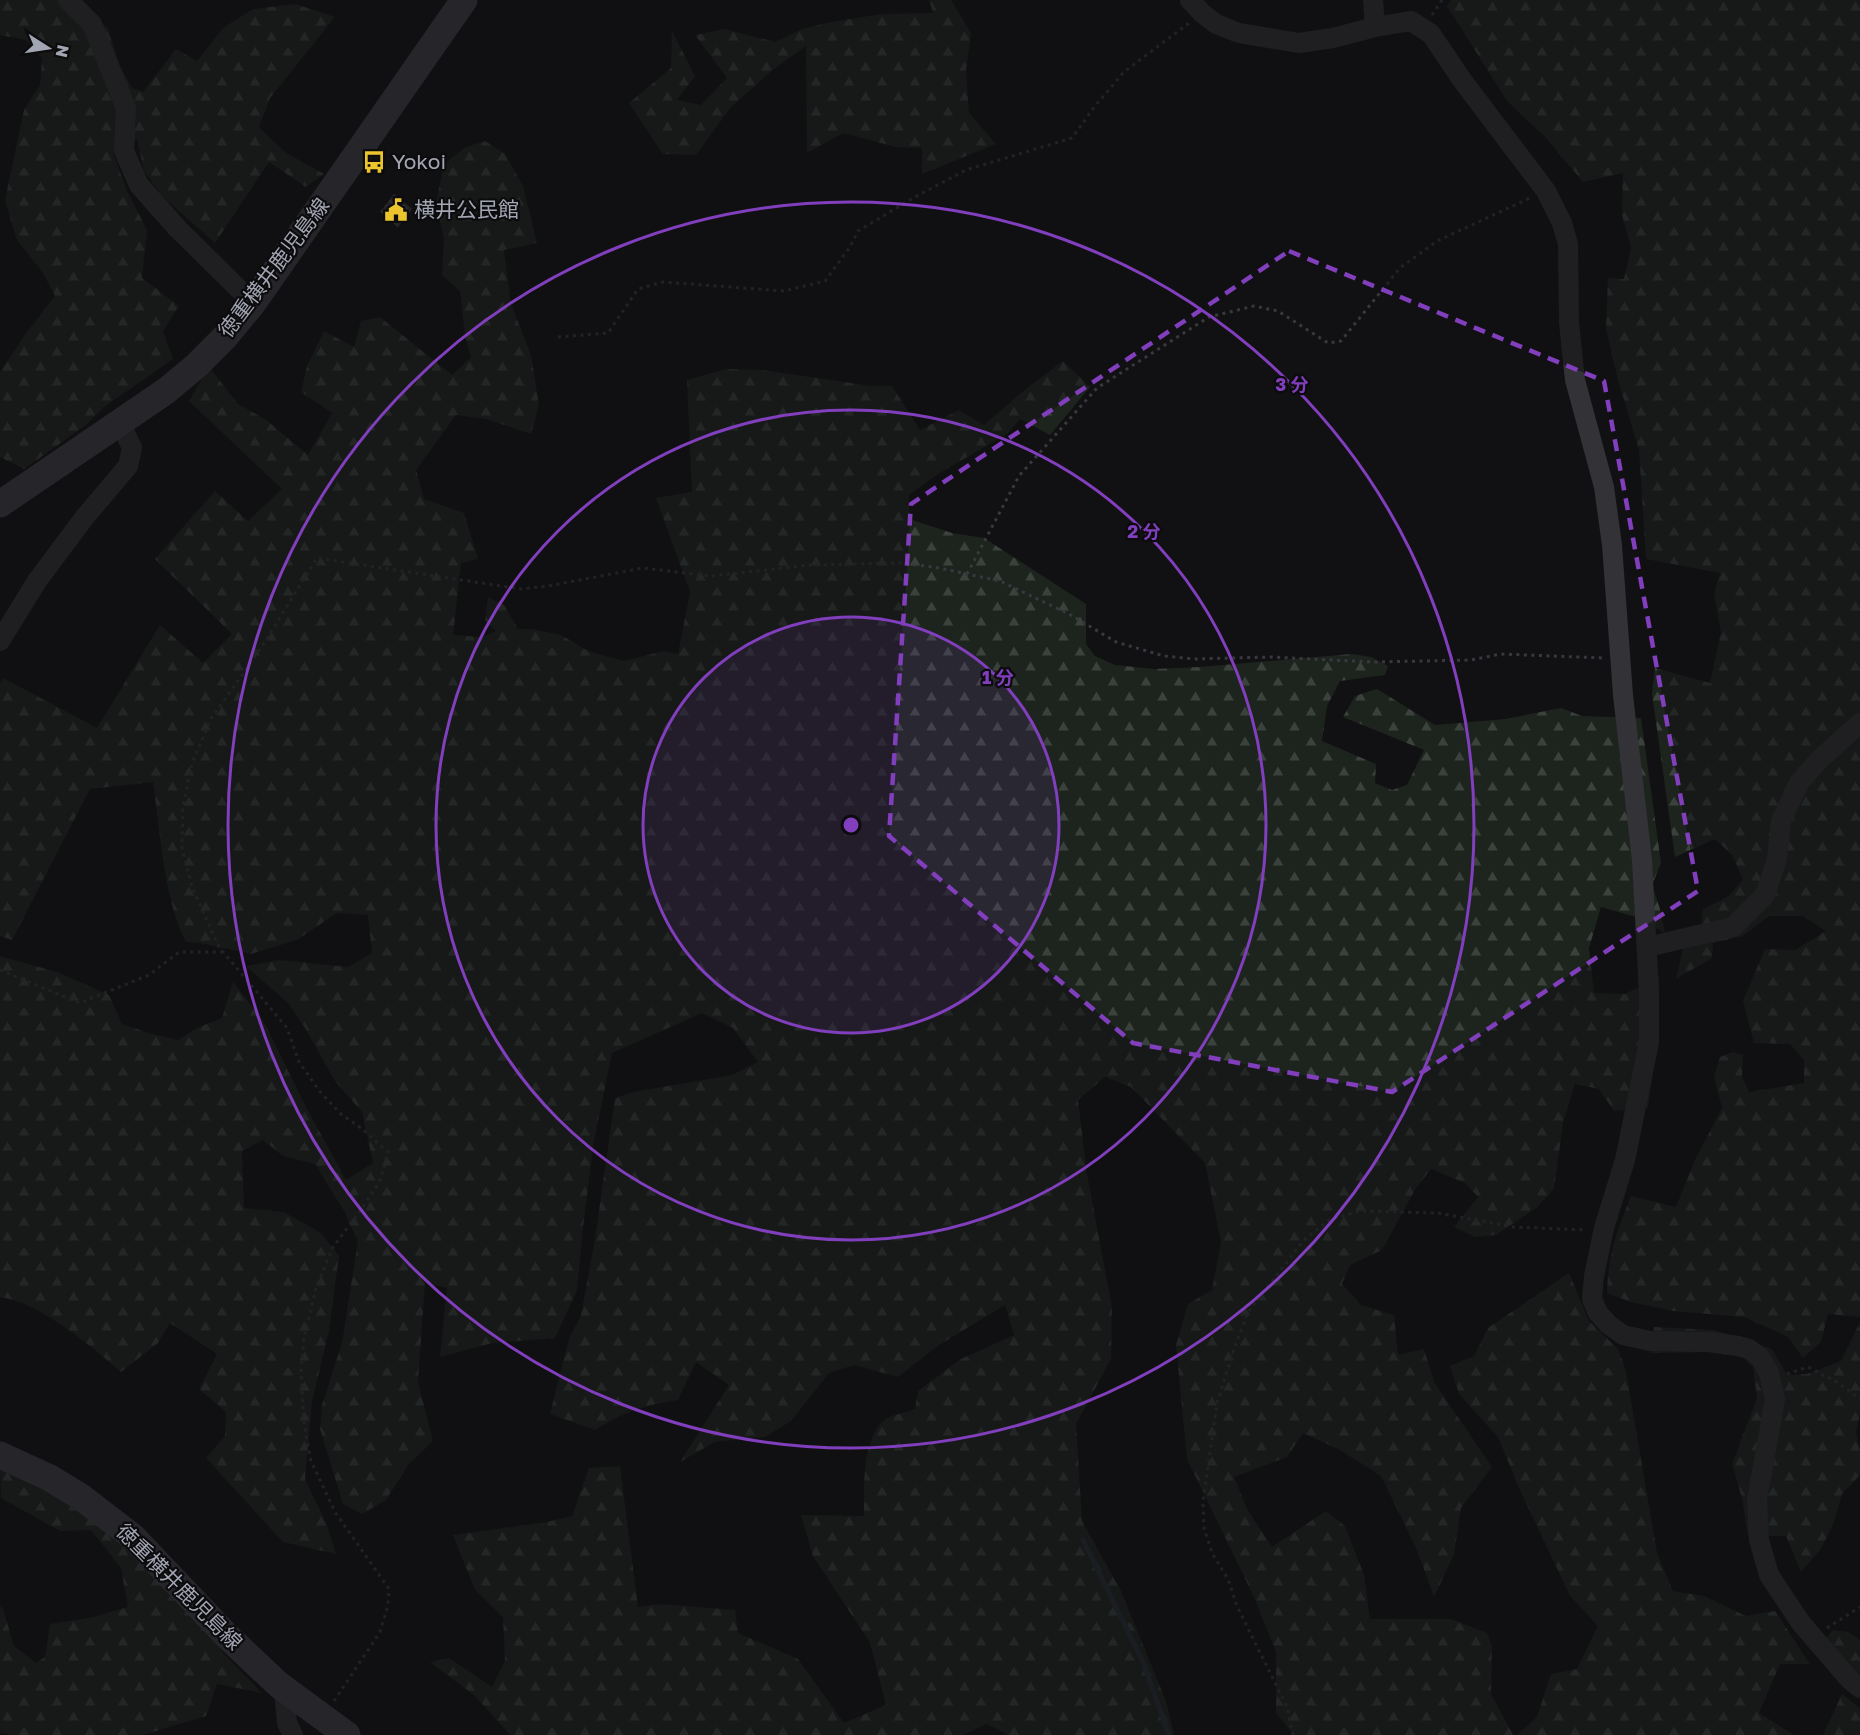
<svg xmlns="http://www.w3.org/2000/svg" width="1860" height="1735" font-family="'Golos Text','Noto Sans JP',sans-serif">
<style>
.forest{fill:url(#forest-firs)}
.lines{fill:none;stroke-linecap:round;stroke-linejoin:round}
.stream{stroke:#272d35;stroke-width:5}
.building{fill:url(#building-back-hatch)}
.path{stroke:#38383e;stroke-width:3;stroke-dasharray:3 4.5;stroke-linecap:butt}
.minor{stroke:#323237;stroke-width:20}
.secondary{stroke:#404047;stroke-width:27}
.marked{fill:none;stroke:#813ebd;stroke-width:4.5;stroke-dasharray:12 8;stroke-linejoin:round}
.ring{fill:none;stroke:#813ebd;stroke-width:3}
.labels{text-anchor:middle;stroke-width:4.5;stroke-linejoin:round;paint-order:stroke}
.poi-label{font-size:21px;fill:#a2a5b2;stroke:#0c0b0d;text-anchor:start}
.street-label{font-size:21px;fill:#a2a5b2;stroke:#0c0b0d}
.centre{fill:#813ebd;stroke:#0c0b0d;stroke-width:3}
.ring-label{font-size:18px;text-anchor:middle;font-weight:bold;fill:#813ebd;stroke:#0c0b0d;stroke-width:4.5;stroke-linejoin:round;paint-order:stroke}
</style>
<defs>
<pattern id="forest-firs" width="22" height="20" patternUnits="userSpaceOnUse" patternTransform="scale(1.5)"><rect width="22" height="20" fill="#1d241e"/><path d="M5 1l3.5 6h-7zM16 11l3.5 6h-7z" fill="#3b413c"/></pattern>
<pattern id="building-back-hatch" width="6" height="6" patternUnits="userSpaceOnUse" patternTransform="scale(1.5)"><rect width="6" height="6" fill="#3b3a3f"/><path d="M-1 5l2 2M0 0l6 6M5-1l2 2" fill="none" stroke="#545458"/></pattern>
</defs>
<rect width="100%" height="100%" fill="#111012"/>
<path class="forest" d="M0,0H64L108,28L119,64L132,88L143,92L176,49L197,61L223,28L253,9L295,4L335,17L270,98L259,127L286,153L324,174L306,187L269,162L215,243L162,196L144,171L137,139L113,153L127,191L147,230L142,278L179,306L163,331L173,359L104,407L86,425L24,469L0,457V372L27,332L55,296L43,273L17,240L5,200L24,110L40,85L42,58L26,40L0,35Z
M929,0H951L971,33L966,71L969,113L996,144L922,174V148L896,147L843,133L807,153L806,46L774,69L731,107L696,155L663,154L629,103L671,68L672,31L695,76L677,100L701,105L727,78L695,35L725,29L775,42L802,29L826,23L881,14L933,13Z
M1451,0H1860V1317L1828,1314L1821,1342L1803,1358L1788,1337L1744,1317L1673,1311L1631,1302L1607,1293C1608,1254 1617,1231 1631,1196L1676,1207L1695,1160L1722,1108L1714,1077L1720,1057L1733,1052L1743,1055L1742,1076L1749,1092L1804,1083V1060L1790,1044L1754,1043L1743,1001L1765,949L1795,950L1826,931L1803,916H1769L1743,936L1713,943L1712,958L1676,979L1686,935L1701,928L1703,909L1729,896L1743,879L1732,855L1715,839L1675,857L1652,694L1655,668L1710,683L1721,632L1714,594L1720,573L1646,559L1639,450L1618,380L1606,329L1608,278L1624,279L1631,247L1622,215L1623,173L1583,182L1546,138L1507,101L1447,6Z
M485,141L505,154L523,186L537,243L504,250L511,304L531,355L539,405L531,434L486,419L456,415L416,470L424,499L464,513L478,559L461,563L453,635L483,637L496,631L485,620L488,597L504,605L518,629H532L561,635L588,651L624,661L664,651L678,654L690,592L656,498L692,492L687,380L726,369L763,370L871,386H892L920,430L959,410L984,425L1027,388L1063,361L1090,387L1050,435L1020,419L1007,434L938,474L909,495V519L952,533L984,538L1086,604V644L1095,656L1115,665L1154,669L1200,667L1352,654L1371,657L1388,666L1385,675L1340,681L1327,706L1322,741L1376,764L1375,783L1392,790L1407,785L1424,750L1343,717L1355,696L1377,689L1435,725L1505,719L1561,708L1582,716L1641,718L1661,863L1652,885L1660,909L1665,933L1636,917L1601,907L1589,948L1594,993L1625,994L1659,977L1658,1035L1648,1108L1614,1111L1599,1089L1575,1084L1563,1123L1554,1189L1536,1208L1496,1235L1475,1237L1454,1227L1478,1197L1465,1183L1431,1169L1416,1188L1382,1250L1350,1265L1342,1284L1361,1305L1394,1315L1398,1355L1424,1349L1434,1382L1492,1467L1461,1508L1454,1554L1434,1597L1417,1550L1381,1476L1340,1450L1303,1433L1287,1457L1234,1477L1247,1509L1272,1547L1326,1511L1345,1526L1364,1575L1370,1619H1451L1487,1633L1492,1646L1491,1694L1513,1735H1294L1276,1713V1652L1254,1597L1187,1459L1176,1345L1188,1304L1212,1290L1221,1242L1205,1163L1131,1087L1105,1077L1078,1100L1087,1174L1112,1307L1111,1359L1076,1424L1082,1521L1121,1591L1166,1701L1174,1735H1008L987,1724L963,1735H510L475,1696L430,1662L449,1658L492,1687L505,1661L503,1617L475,1590L453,1535L547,1522L572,1516L589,1468L620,1466L638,1607L661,1604L735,1610L738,1633L798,1659L844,1723L886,1705L870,1643L813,1556L801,1515L864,1516C864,1490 861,1433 888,1418C896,1414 907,1412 915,1409L918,1391L961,1359L1014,1335L1005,1305L939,1345L898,1377L854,1365L829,1373L791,1421L765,1437L715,1442L680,1462L729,1385L696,1362L678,1400C645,1405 624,1412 595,1430L550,1414L569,1339L581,1315L595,1239L615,1098L633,1092L732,1075L758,1062L733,1028L702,1013L612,1053L593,1146L583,1228L577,1290L555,1338L492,1343L440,1357L447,1288L425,1283L418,1382L433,1441L408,1465L386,1500L362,1514L343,1504L320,1429L322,1405L342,1343L358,1241L344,1211L315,1164L283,1156L263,1140L242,1151L244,1208L284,1212L321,1233L339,1256L329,1331L312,1401L305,1479L327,1525L336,1554L283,1542L206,1458L225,1436L226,1412L199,1389L217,1354L170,1323L158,1343L121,1372C91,1346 39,1302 0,1297V956L57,972L109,995L122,1024L149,1033L178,1040L197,1028L222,1018L233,982L263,1020L306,1107L346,1180L373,1163L362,1112L335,1081L305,1028L289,1004L246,966L279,960L348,967L372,953L368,915L337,913L297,940L251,954L200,943L186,942C164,900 160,830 153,782L90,789L12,940L0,936V683L3,678L97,728L160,625L203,663L232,634L155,559L215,491L248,521L282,489L189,401L209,367L238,404L265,419L308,455L332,413L301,392L307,366L324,331L354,347L361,321L380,317L452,375L471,357L465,336L460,291L442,275L444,239L436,203L444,164L466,147Z
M1569,1273L1589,1321L1618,1349L1626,1371L1657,1553L1673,1591L1704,1596L1746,1616L1775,1611L1810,1664H1780L1759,1713L1794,1735H1517L1537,1717L1551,1674L1577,1669L1598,1626L1570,1596L1519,1488L1498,1437L1459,1394L1450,1366L1474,1356L1488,1328Z
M1860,1322V1414L1856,1432L1860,1451V1475L1842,1494L1833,1525L1820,1550L1801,1572L1786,1536H1748L1742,1498L1732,1464L1757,1398L1753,1367L1743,1357L1706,1352L1650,1353L1654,1327L1714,1330L1772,1349L1787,1375L1807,1374L1841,1361Z
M0,1463L134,1523L224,1654L262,1693L217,1684L206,1716L143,1735H13L0,1733V1606L3,1609L14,1646L36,1663L45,1657L50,1624L94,1617L128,1607L121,1568L91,1530L60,1531L1,1498Z
M1833,1630L1848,1632L1860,1640V1685L1814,1652Z
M1842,1694L1860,1708V1735H1823Z"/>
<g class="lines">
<path class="stream" d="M1083,1540L1143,1662L1169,1735"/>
</g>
<path class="building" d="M394,194L412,209L398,227L380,212Z"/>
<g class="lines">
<path class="path" d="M1432,15L1442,0
M558,337L608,333L638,289L663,282L784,291L825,281L850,247L858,231L915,197L966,170L1072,138L1095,106L1124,72L1189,23
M967,574L1019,476L1097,388L1209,317L1254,306L1278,311L1328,343L1341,341L1400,268L1437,241L1530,198
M0,970L80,1003L149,975L179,952H222
M1787,1374L1808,1367L1837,1382L1860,1399
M1827,1628L1860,1607
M334,1701L380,1632L388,1605L389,1589L335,1512L311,1461L304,1424L301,1373L304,1337L316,1288L333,1247L360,1211L380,1181L388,1152L361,1128L341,1114L321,1093L299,1062L287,1028L219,947L192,887L182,848L183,807L192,763L211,719L261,648L317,558L521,589L548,586L643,568L711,576L809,565L899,563L934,567L1000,581L1069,614L1116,642L1164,656L1194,659L1271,657L1373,662L1471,660L1501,654L1604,658
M1293,1735L1287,1707L1237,1606L1228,1579L1212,1553L1204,1528L1203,1501L1217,1403L1234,1349L1248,1312L1303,1241L1329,1220L1359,1211L1438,1213L1513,1227L1587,1230"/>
<path class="minor" d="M68,0L92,24L126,108L124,151L139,185L178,229L253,303
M1190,0L1202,13L1216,24L1239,33L1299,43L1333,38L1375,27L1411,21L1431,34L1462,80L1546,191L1562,223L1568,244L1569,322L1575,380L1604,487L1612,545L1623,695L1642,860L1649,993V1042L1625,1160L1604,1228L1594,1276L1592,1299L1598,1313L1608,1324L1623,1335L1650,1341L1711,1342L1738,1346L1749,1349L1760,1357L1769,1373L1775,1399L1757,1500L1759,1540L1769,1575L1801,1623L1850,1680L1860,1688
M1373,0L1375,27
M0,641L37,581L84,518L128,466L132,448L120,422
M1647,947L1733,927L1765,895L1777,859L1781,821L1799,783L1819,760L1860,723
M284,1689L287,1723L293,1735"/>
<path class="secondary" d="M0,504L166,391L196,366L225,337L253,303L464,0
M0,1455L50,1478L81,1497L133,1537L227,1636L279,1685L347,1735"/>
</g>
<path d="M0 0H1860V1735H0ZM1289,251L1604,381L1698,891L1392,1092L1133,1043L889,836L911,504Z" fill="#111012" fill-opacity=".55" fill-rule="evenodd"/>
<path class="marked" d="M1289,251L1604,381L1698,891L1392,1092L1133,1043L889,836L911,504Z"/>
<circle cx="851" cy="825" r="208" fill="#813ebd" fill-opacity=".12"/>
<g class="ring">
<circle cx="851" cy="825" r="208"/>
<circle cx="851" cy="825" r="415"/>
<circle cx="851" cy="825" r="623"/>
</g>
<defs>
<g id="bus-bare" transform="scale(1.8)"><path d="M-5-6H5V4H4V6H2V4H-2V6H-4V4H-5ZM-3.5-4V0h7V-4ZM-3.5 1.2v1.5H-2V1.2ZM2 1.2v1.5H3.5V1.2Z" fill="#ecc52e" stroke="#0c0b0d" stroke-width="2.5" paint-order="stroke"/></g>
<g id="civic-bare" transform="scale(1.8)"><path d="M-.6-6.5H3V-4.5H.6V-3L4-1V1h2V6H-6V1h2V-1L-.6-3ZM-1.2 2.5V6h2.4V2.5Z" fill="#ecc52e" stroke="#0c0b0d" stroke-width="2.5" paint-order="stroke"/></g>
</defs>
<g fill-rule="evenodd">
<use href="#bus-bare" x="374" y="162"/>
<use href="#civic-bare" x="396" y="210"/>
</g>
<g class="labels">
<g class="poi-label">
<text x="392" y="169">Yokoi</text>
<text x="414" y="217">横井公民館</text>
</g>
<g class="street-label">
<text transform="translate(274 268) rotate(-53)" y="7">徳重横井鹿児島線</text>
<text transform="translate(179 1587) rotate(45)" y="7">徳重横井鹿児島線</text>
</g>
</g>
<circle cx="851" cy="825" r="9" class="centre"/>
<g class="ring-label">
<text x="1292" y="391">3 分</text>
<text x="1144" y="538">2 分</text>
<text x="998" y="684">1 分</text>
</g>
<g transform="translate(48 48) rotate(102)" stroke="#0c0b0d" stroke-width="4.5" paint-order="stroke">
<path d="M0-4.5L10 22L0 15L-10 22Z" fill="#a2a5b2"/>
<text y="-9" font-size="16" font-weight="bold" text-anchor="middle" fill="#a2a5b2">N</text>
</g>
</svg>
